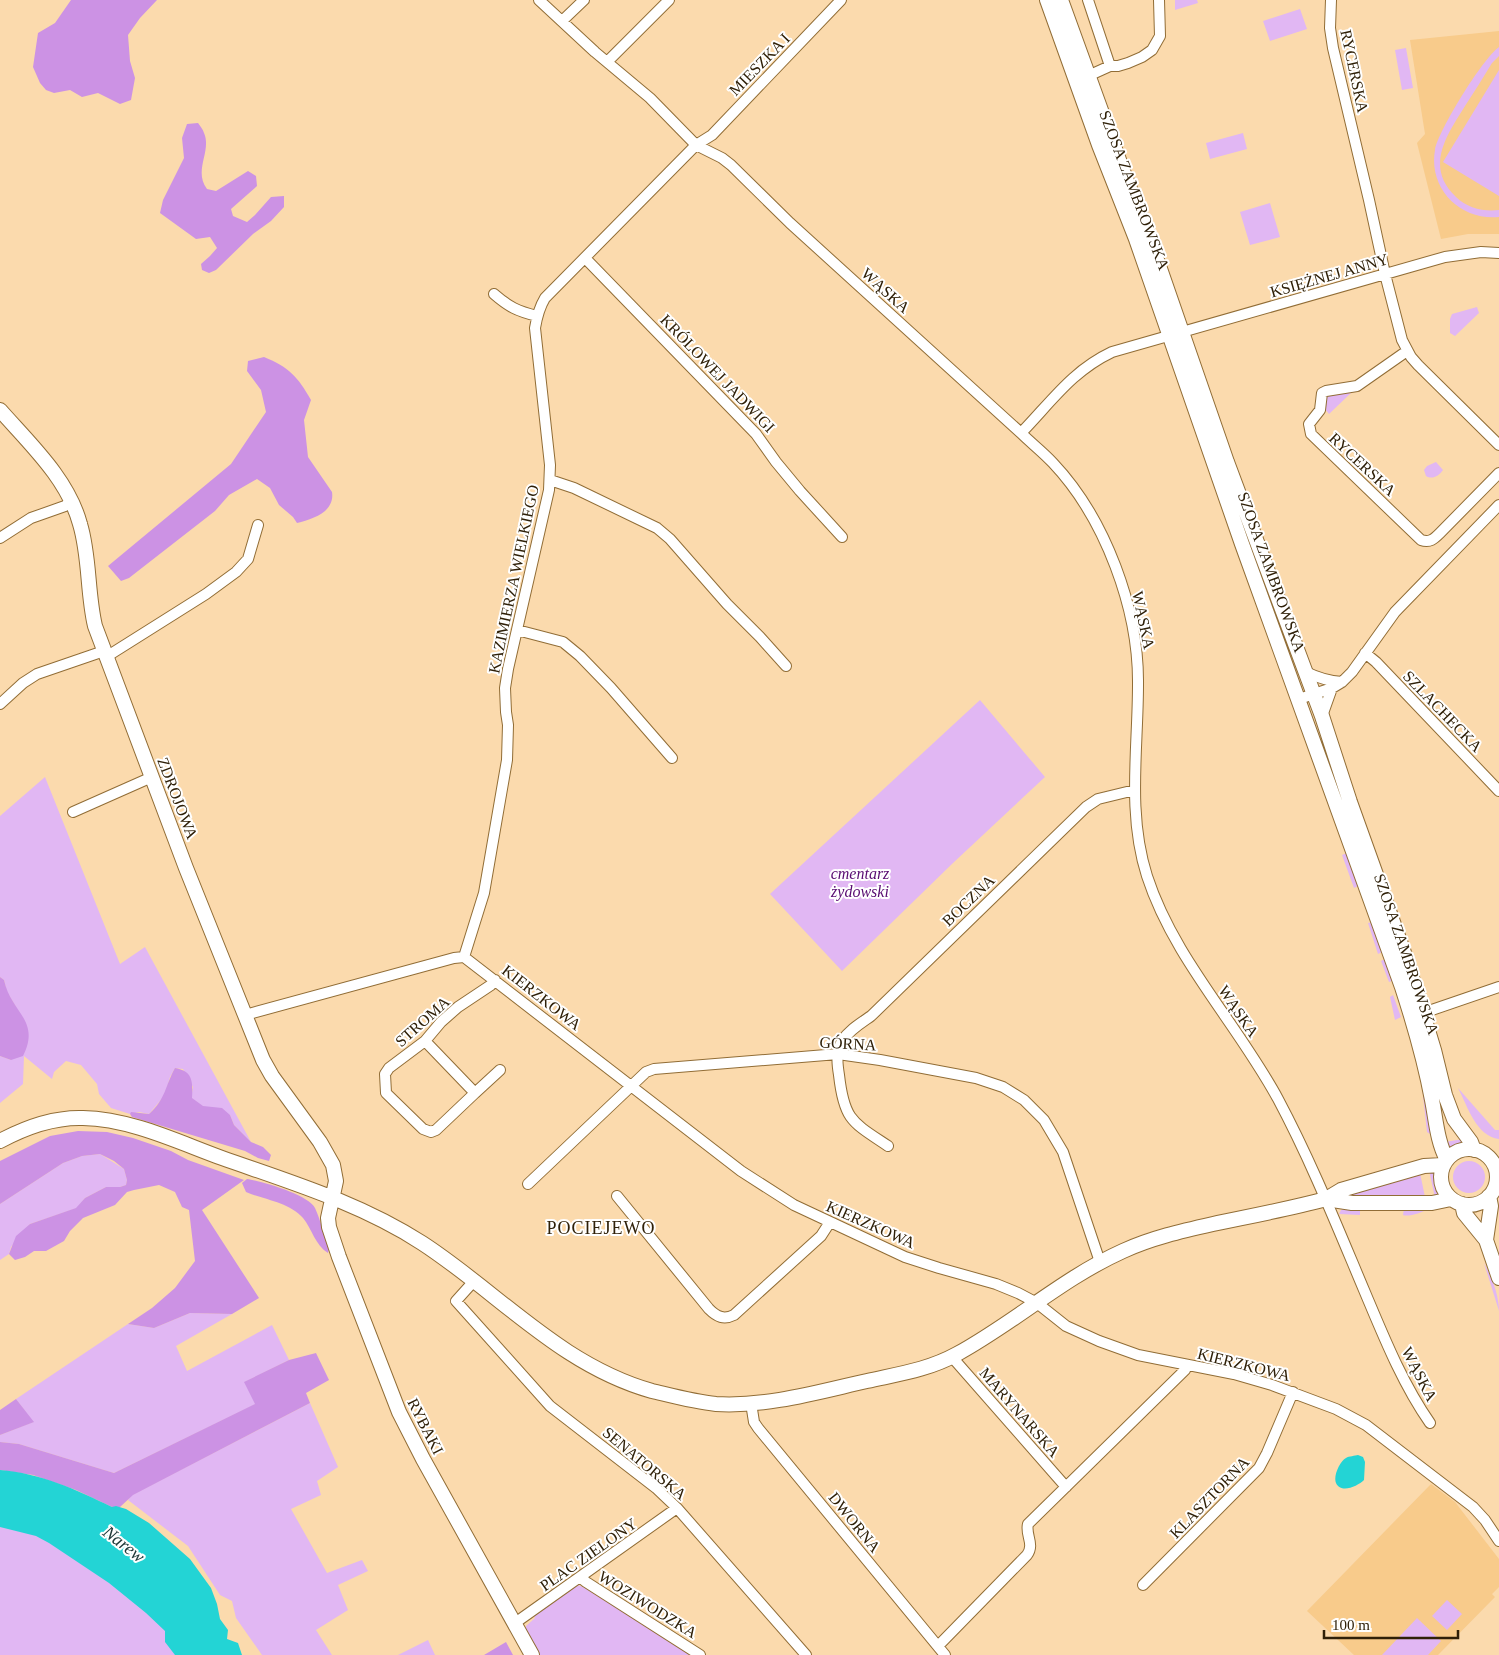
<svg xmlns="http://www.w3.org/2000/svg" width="1499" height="1655" font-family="'Times New Roman',serif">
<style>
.built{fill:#f8cb8b}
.green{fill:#e1b7f3}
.forest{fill:#cc92e4}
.water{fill:#23d4d5}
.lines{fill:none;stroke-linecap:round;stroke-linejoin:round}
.street-casing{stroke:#916d36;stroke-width:12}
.secondary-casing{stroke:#916d36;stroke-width:16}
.street{stroke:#fff;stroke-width:10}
.secondary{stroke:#fff;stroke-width:14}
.labels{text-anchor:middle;stroke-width:4;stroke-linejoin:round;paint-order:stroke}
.street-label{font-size:16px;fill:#2f2008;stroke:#fff}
.park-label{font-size:16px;font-style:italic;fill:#580c71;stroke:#fff}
.neighbourhood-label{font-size:18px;letter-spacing:1px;fill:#2f2008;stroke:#fff}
.water-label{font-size:18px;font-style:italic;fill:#213b3b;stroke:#fff}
</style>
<rect width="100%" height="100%" fill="#fbdaad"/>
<path class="built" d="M1499,31V234H1468L1441,239L1417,143L1425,134L1410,40Z
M1431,1484L1455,1502L1499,1559V1587L1492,1594L1495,1597L1438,1655H1354L1307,1611Z"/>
<path class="green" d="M1175,0H1197L1198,3L1175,10Z
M1300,9L1307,29L1270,41L1263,21Z
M1499,47V56L1492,63C1483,78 1474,92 1465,106C1447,135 1424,167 1456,197C1467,208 1484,212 1499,210V217C1461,221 1428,189 1435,150C1438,131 1483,58 1499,47Z
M1406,48L1413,88L1402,90L1395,50Z
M1499,70V196L1443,162Z
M1243,133L1247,149L1210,159L1206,143Z
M1270,203L1280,237L1250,245L1240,212Z
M1477,307L1479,313L1455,336L1450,333V319L1452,314Z
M1352,392L1329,414L1325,409V395Z
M1436,462L1443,470C1439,476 1432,480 1426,476L1424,470L1427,466Z
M980,700L1045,777L953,863L842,971L770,894Z
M45,777L120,964L145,947L251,1142L234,1125L230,1115L202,1106L191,1098L193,1087L183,1069L175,1068L170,1077L165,1095L149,1114L139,1112L130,1114L111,1108L99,1094L97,1084L81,1065L66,1061L54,1072L52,1079L24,1056L23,1084L0,1103V1056L11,1060L16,1007L7,992L4,980L0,977V816Z
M1347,853L1358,886L1354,888L1342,855Z
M1373,922L1382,952L1378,954L1368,923Z
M1385,959L1394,980L1389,982L1381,961Z
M1393,995L1401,1017L1395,1020L1390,997Z
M1421,1077L1433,1134H1430L1427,1132Z
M1458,1088L1495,1130H1499V1139C1476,1136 1468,1107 1458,1088Z
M1463,1139L1470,1146L1457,1149L1447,1156L1445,1142Z
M100,1154L124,1169L127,1180L126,1185L120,1187H106L85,1198L77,1208L30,1224L11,1247L9,1254L0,1260V1204L63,1163L82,1156Z
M1453 1177a16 16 0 1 1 32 0a16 16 0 1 1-32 0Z
M1440,1167L1439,1182L1445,1196L1435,1198L1429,1170Z
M1420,1173L1425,1197L1337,1198Z
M1345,1208L1360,1210V1215L1339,1214L1341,1210Z
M1404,1209H1426C1423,1213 1408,1217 1403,1215Z
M1484,1263C1492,1278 1499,1295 1499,1311Z
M190,1313L232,1314L176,1346L187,1371L272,1325L289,1360L245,1382L256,1404L114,1473L19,1444L0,1442V1435L33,1422L16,1399L128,1324L154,1328Z
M310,1403L338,1467L317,1481L321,1495L291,1509L327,1573L362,1560L368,1571L338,1585L348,1610L316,1630L332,1655H262L236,1618L232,1601L220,1595L188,1546L128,1500L132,1495Z
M0,1497L224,1655H0Z
M578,1585L583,1587L693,1655H540L526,1630V1626L535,1618L534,1616Z
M1447,1600L1462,1614L1447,1630L1432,1616Z
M1417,1618L1441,1641L1428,1655H1382Z
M428,1640L435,1655H398Z"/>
<path class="forest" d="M71,0H157L140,18L128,35L130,61L135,78L131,100L120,104L98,93L82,97L70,90L54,93L46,90L40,83L33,67L38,33L55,23Z
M198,123C200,126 203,129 204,133C212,151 193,171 207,189L216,191L248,171L256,176L257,186L231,209L233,216L247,222L255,215L271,197L284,196V207L271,221L253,234L216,270L209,273L202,270L201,264L210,256L217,248L210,237L196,239L160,213L163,200L184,158L182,138L187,124Z
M264,357C289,367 298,377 311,400L304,420L308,457L332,492C335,512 313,519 297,523L293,517L279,505L270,488L257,479L229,495L215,511L129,578L121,581L108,566L231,464L266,412L261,390L247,371L248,361Z
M0,977L4,980C11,1013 41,1020 23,1056L11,1060L0,1056Z
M175,1068C193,1071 193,1082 192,1098L203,1106L222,1108L230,1115L234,1125L251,1142L263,1147L271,1155L269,1161L258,1158L245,1151L132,1117L130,1114L131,1112L149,1114C166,1099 165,1086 175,1068Z
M78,1131L107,1132L133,1138L171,1151L188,1160L244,1180L202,1210L259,1298L232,1314L190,1313L154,1328L128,1324L152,1308L175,1288L195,1261L189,1210L182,1207L175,1192L159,1185L134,1190L127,1192L115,1205L83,1218L70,1231L64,1241L46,1251H34L25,1257L15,1260L9,1254L16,1236L30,1224L76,1208L85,1198L106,1187H120L126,1185L127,1180L124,1169L114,1161L100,1154L82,1156L63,1163L0,1204V1161L50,1136Z
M247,1179C261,1181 309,1195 315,1208C321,1221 324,1236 329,1249L328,1253C315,1245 312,1229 303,1218C289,1202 265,1200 246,1192L242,1183Z
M316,1353L329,1380L306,1393L310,1403L133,1495L120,1507H112L76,1490L33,1475L0,1470V1442L19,1444L114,1473L255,1404L244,1382L289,1360Z
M16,1399L34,1422L0,1435V1410Z
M506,1642L513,1655H484Z"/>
<path class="water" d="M1358,1455L1363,1457L1365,1462L1364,1480C1358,1486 1341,1494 1336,1483C1333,1476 1340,1461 1346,1458C1349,1456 1355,1456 1358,1455Z
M0,1470C40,1473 77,1490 112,1507L116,1506L126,1509L149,1523L190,1559L211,1588L217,1604L220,1619L228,1630L227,1639L238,1643L242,1655H175L165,1642V1631L146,1613L109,1583L49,1543L36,1536L0,1527Z"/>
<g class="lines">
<g class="street-casing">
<path id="street" d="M539,0L595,52L650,98L696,145L722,158L731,165L790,223L1021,433C1031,443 1043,452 1053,463C1105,518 1139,609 1138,685C1138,749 1127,814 1147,876C1174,959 1237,1023 1278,1099C1311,1161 1337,1226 1364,1290C1383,1335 1402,1383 1430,1423
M1088,0L1110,66
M1331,0L1330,28L1333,48L1369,200L1385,274L1402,340L1411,357L1418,365L1499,445
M562,21L584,0
M607,62L669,0
M1088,76L1110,66H1118L1128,63L1142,57L1152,50L1160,36L1159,0
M585,258L756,434L776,462L800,491L842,537
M494,294C509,307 517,311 537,316
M1407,351L1357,386L1326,391L1322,393L1320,410L1309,424L1311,434L1421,540C1430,543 1434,539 1440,533L1499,473
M1021,433C1052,401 1072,371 1112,352L1445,257L1481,252L1499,253
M550,480L574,488L657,528L670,539L727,604L760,637L786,666
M0,538L31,518L65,506L71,501
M517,630L563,642L580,656L611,688L672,758
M1365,653L1376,662L1499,791
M106,657L206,594L236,572L248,559L258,525
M1306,672C1318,678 1328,681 1342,682
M1299,699L1332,688L1342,682L1352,672L1395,612L1499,505
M0,704L23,683L37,674L104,651
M1322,716L1332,688
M73,812L152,777
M464,957L484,893L507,760L508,725L506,712L505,688L508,669L549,490L550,465L535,328C537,316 539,308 545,298L696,145L712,135L841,0
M1423,1013L1499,987
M245,1015L454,958L464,957L741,1171L794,1205L905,1257L939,1268L996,1284L1018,1293L1037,1303L1066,1326L1099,1341L1138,1355L1234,1374L1272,1385L1336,1409L1366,1425L1473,1507L1485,1520L1499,1541
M425,1041L475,1093L436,1130L431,1132L423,1129L386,1093L385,1074L389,1068L425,1041L441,1022L458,1007L491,985L495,980
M475,1093L500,1070
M888,1146C852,1122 844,1120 839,1075C837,1063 836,1052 842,1041C849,1030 861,1023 871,1016L1086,807L1098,799L1135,790
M528,1184L646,1072L654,1069L838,1054L880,1060L976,1078L1003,1087L1024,1100L1044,1120L1063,1152L1100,1262
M617,1196L709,1309C717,1317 724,1320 734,1315L821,1236L830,1222
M474,1281L456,1301L550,1406L656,1488L677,1508L806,1655
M952,1357L1066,1487
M751,1403L754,1422L758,1428L945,1655
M581,1578L586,1582L700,1655
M1143,1585L1259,1468L1267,1453L1293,1392
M515,1623L677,1508
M938,1646L1027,1555C1035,1544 1025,1535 1028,1524L1185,1370L1187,1365"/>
</g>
<g class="secondary-casing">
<path id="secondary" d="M1047,0L1099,145L1136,239L1242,544L1402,987C1414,1024 1425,1062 1432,1100C1436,1120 1437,1141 1447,1160
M1061,0L1123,171L1148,234L1227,462L1322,716L1350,802L1407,961L1434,1050L1445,1095L1454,1119L1471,1142L1474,1150
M0,410C30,444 68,479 80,524C90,557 87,592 95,626L186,868L263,1060L272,1076L320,1142L333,1165L336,1181L328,1218L329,1227L339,1257L399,1412L423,1459L532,1655
M0,1141C26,1127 53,1117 83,1118C131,1119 178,1142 222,1158C290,1182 360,1203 422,1243C499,1293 560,1365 652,1391C673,1396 695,1402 716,1404C767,1407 818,1392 867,1381C898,1374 928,1370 957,1354C1014,1323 1063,1278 1123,1251C1151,1238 1182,1231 1213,1224C1251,1216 1289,1209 1326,1199L1341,1190L1424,1166L1443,1165
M1441 1177a28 28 0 1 1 56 0a28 28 0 1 1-56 0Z
M1326,1199L1352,1203H1432L1451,1199
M1462,1204L1464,1213L1486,1240L1499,1278
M1486,1240L1491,1206L1489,1196"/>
</g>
<use href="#street" class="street"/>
<use href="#secondary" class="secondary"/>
</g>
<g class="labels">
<g class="street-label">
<text transform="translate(759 64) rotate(-46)" y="6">MIESZKA I</text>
<text transform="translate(1355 71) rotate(78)" y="6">RYCERSKA</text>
<text transform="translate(1135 190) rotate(69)" y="6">SZOSA ZAMBROWSKA</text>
<text transform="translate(1329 275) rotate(-16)" y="6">KSIĘŻNEJ ANNY</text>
<text transform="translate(886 290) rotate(42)" y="6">WĄSKA</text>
<text transform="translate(718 373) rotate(46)" y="6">KRÓLOWEJ JADWIGI</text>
<text transform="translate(1363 464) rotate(43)" y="6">RYCERSKA</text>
<text transform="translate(1272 572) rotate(70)" y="6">SZOSA ZAMBROWSKA</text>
<text transform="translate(513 579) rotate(-78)" y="6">KAZIMIERZA WIELKIEGO</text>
<text transform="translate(1144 620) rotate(78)" y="6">WĄSKA</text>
<text transform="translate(1443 711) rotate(46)" y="6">SZLACHECKA</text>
<text transform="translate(178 798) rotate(69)" y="6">ZDROJOWA</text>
<text transform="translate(968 900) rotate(-44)" y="6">BOCZNA</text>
<text transform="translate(1407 954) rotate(71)" y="6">SZOSA ZAMBROWSKA</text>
<text transform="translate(542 997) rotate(38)" y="6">KIERZKOWA</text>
<text transform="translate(1239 1011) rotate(56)" y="6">WĄSKA</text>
<text transform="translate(422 1021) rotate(-42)" y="6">STROMA</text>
<text transform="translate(848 1043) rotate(3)" y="6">GÓRNA</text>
<text transform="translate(871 1224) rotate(24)" y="6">KIERZKOWA</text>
<text transform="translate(1244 1364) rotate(14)" y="6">KIERZKOWA</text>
<text transform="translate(1420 1374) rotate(63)" y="6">WĄSKA</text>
<text transform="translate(1020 1412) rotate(49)" y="6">MARYNARSKA</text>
<text transform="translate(426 1426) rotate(63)" y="6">RYBAKI</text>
<text transform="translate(645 1463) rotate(40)" y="6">SENATORSKA</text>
<text transform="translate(1209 1497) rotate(-46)" y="6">KLASZTORNA</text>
<text transform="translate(855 1522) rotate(51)" y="6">DWORNA</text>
<text transform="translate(588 1554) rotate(-35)" y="6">PLAC ZIELONY</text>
<text transform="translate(648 1604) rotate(32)" y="6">WOZIWODZKA</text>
</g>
<g class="park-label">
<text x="860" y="879">cmentarz<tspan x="860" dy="18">żydowski</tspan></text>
</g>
<g class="neighbourhood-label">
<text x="601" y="1234">POCIEJEWO</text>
</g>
<g class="water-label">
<text transform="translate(124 1544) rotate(38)" y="6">Narew</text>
</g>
</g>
<path d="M1324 1630v8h134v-8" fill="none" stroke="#2f2008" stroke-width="2.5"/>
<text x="1332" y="1630" font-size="15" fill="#2f2008" stroke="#ffffff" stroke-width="4" paint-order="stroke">100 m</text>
</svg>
